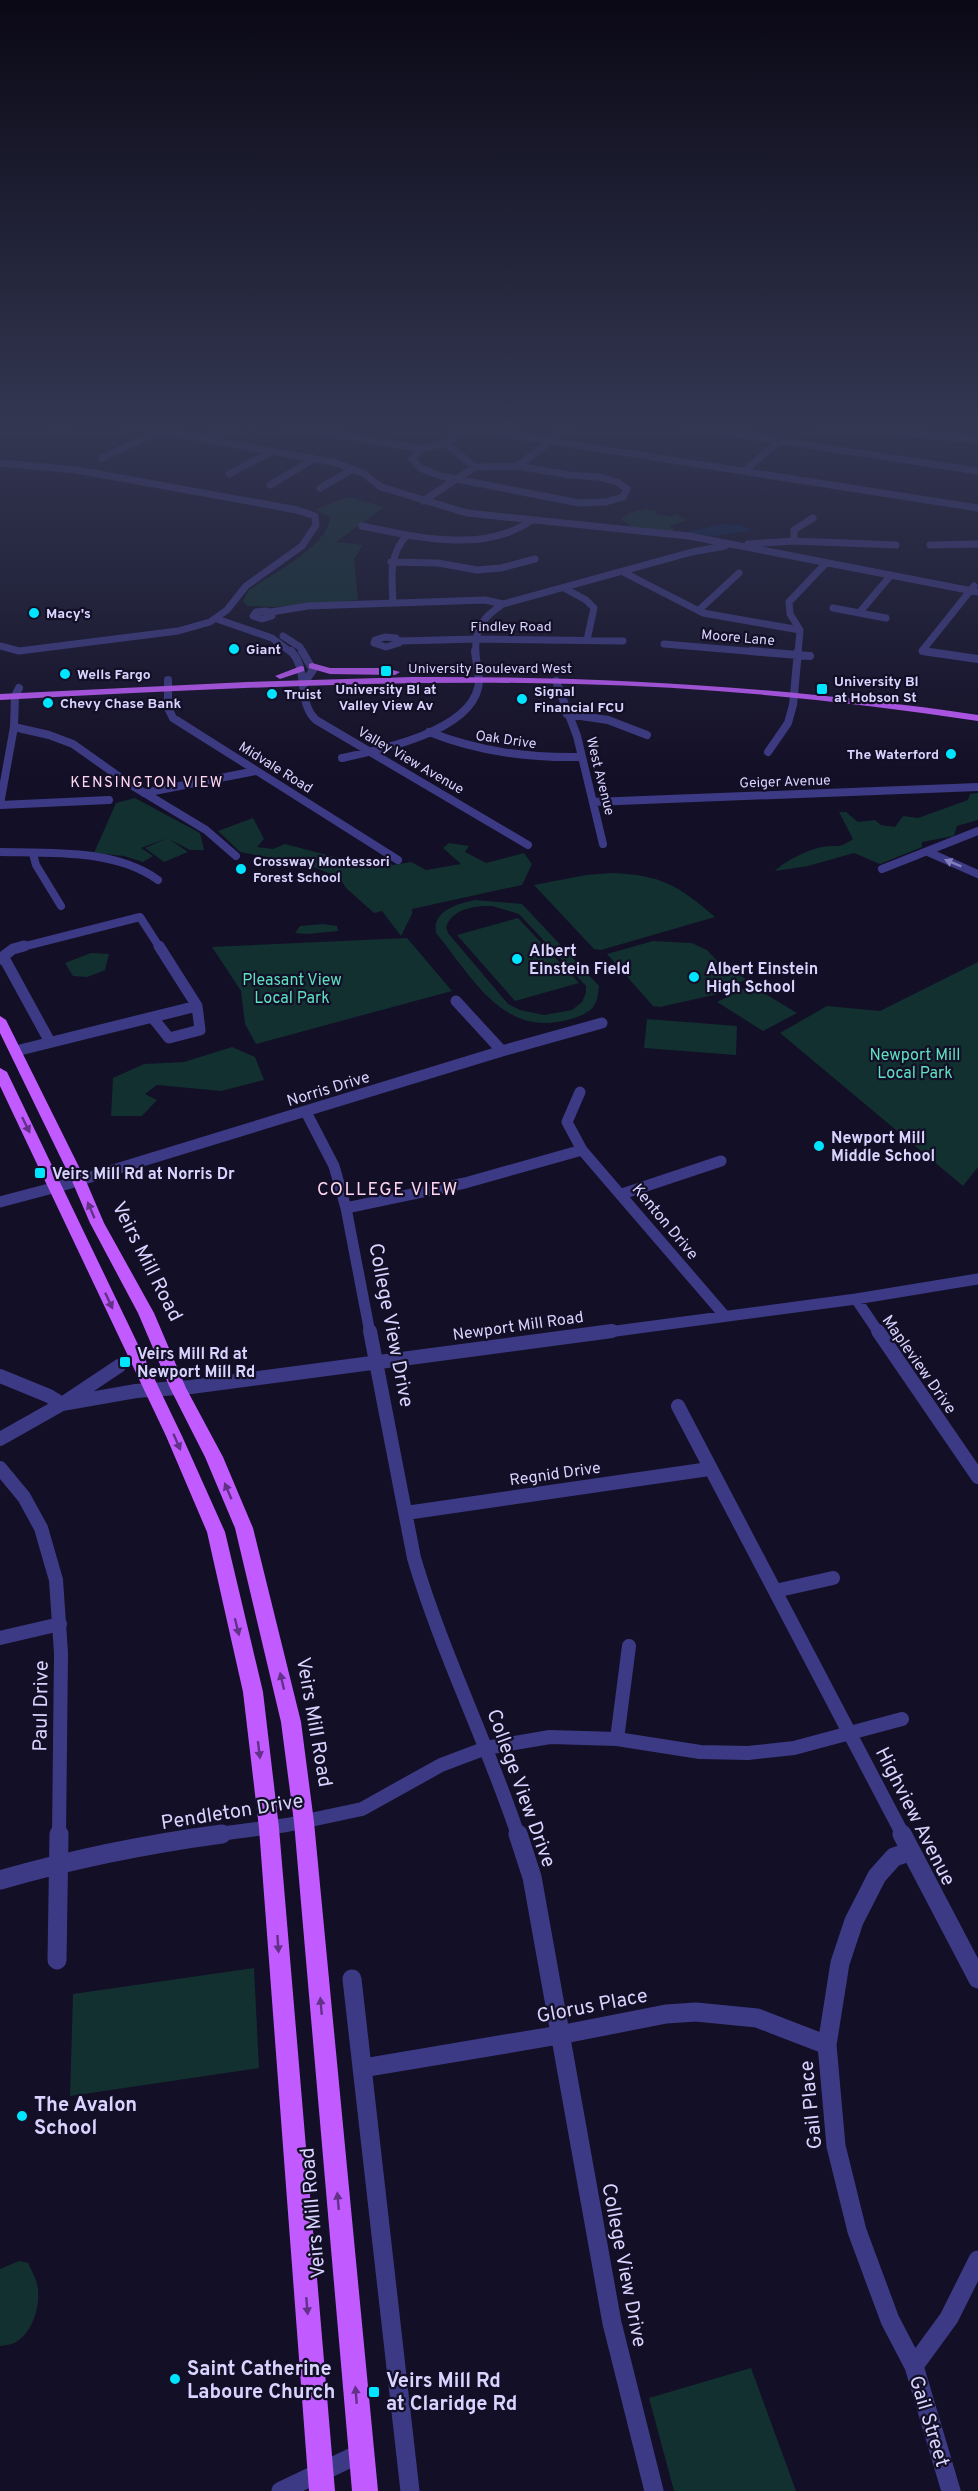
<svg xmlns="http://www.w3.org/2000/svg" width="978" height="2491" font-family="Overpass,sans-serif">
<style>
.green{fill:#12302f;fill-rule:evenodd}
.water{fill:#0c2248}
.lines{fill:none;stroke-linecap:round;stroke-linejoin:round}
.stream{stroke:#0c2248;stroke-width:1.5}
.minor-far4{stroke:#3d3a85;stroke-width:7}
.minor-far3{stroke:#3d3a85;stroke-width:8}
.minor-far2{stroke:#3d3a85;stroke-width:11}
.minor-far1{stroke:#3d3a85;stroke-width:14}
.minor{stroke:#3d3a85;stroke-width:19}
.major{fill:#c25bff;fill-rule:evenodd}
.oneway{fill:#837fbc}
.oneway2{fill:#623188}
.poi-dot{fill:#00e5ff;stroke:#130f26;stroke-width:2}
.labels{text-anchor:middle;stroke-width:4.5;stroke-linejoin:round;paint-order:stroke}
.far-poi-label{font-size:14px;font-weight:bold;fill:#d9d4ff;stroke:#130f26;text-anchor:start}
.far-street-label{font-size:14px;fill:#d9d4ff;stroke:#130f26}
.far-neighbourhood-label{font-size:15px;letter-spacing:1.5px;fill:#ffd6f0;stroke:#130f26}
.poi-label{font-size:16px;font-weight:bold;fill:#d9d4ff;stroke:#130f26;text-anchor:start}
.park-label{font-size:16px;fill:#5fe0c0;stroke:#130f26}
.street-label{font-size:16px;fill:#d9d4ff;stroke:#130f26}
.neighbourhood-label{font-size:18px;letter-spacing:1.5px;fill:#ffd6f0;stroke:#130f26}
.near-street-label{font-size:20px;fill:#d9d4ff;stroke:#130f26}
.near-poi-label{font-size:20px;font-weight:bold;fill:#d9d4ff;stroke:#130f26;text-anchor:start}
</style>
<rect width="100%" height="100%" fill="#130f26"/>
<path class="green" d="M349,497L384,507L336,542L363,545L354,559L358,600L274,607L247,606L243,601L249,590C272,574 324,548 330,520L327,515L314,510Z
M646,509L657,511L656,514L671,517L675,514L687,520L669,526L674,529L672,531L634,528L621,519L629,513Z
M978,793V820L957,826L954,836L922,842V847L880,864L854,853L808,866L775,871C785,861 807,850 822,847C838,844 837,850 853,839L839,812H846L858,822L875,820L881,825L895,827L903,816L918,818L968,800L970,794Z
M135,798L200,833L204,850H190L169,839L188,852L164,862L145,848L168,838L141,848L153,856L143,862L124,856L94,853L116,803Z
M253,818L264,839L257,847L273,849L285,844L346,860L357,867L382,857L393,865L411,862L426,870L461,864L443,848L449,843L469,846L465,852L486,863L524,853L532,864L522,885L412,909V914L401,936L382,911L374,913L346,888L339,877L305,864L240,852L218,831Z
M612,873C661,875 678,885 715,917L601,950L594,949L534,885L586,875Z
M475,900L522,904L599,986C597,1006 594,1011 574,1018C504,1041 474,979 436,933C432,910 458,904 475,900ZM492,906L519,914L586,986V993L582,1002L572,1010L544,1015L520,1010L508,1004L448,933L446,927C453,908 474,906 492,906Z
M518,918L579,983L515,1001L457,935Z
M323,924L337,926L338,931L307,934L295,933L300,926Z
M407,938L452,991L256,1044L245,1024L241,991L212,947Z
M653,941L692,943L707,950L720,964L746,979L718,994L660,1007L653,1006L607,954Z
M91,953L109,954L105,970L87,977L73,976L65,963Z
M978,962V1167L963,1186L780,1033L827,1006L880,1011Z
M751,985L797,1013L763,1031L717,1002Z
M647,1019L737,1026L736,1055L644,1048Z
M232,1047L255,1057L264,1080L221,1091L157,1085L145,1094L157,1100L142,1116H111L113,1078L144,1064L184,1062Z
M254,1968L259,2068L70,2096L73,1994Z
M19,2261L28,2263C32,2271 37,2280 38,2289C40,2308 32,2334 14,2343C10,2345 4,2345 0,2346V2269Z
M751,2368L796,2491H674L649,2398Z"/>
<path class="water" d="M723,524L737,525L754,530L714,536L686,532Z"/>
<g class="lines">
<path class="stream" d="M864,426L895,429
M949,434L978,435"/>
<path class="minor-far4" d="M129,426L333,462L363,473L381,487L467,513L689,536L978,592
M286,426L421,449
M455,426L978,508
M684,426L978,471
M823,426L978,440
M468,428L445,443L475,467
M55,429L62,426
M207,440L233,426
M445,443L421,449L412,459L420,468L441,476L579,503L606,502L623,497L627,489L617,482L599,477L570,475L517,466L475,467
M102,458L159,431
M0,463L77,470L297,510L315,516L316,525L302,546L246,586L227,610L210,622L178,631L19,651L0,646
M517,466L572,426
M744,471L779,441
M229,474L271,452
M270,485L314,459
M320,488L353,469
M423,501L475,467
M362,526C416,537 484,554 532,520
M794,541V530L813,518
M748,544L794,541L896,545
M930,545L978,544
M391,562L438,563L477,570L501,568L535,559
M623,572L703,613L800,630
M564,588L586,600L594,608L587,640
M393,603C392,577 388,556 407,535
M833,608L886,618
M699,610L739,573
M265,611L271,612L272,616L262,619L253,616L256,612Z
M271,612L308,606L485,600L503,604
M859,613L891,575
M217,619L272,638L292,653
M283,636L300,647L303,653
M385,637L396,638L399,643L386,647L374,643L375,640Z
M399,641L477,639L623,641
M664,644L770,653
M476,653C474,629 483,617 503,604L692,552L725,546
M798,653L800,630L790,614L789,602L826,563
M934,653L922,651L974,586"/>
<path class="minor-far3" d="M291,651C310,671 296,701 316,720L528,845
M302,651L313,670L304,683
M751,651L810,656
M923,651L978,659
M168,680V708L173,718L398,860
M556,681L577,736L603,844
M567,714L608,720L647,735
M14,727L49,735L73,744L128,783L206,830L236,856
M429,732C480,752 528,758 582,757
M768,752L788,723L793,705L798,651
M342,758C379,750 468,732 478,688C481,678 476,662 475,651
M144,793L256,771
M593,802L978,787
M0,804L14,727L15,696L19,688
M0,805L109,800
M0,852C51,853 115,849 158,880
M928,852L978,874
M33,854L36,865L61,906
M882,869L978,831
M18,948L140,917L160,948"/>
<path class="minor-far2" d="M4,958L50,1042
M0,959L13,949L24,946
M456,1001L502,1051
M153,1018L169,1038L200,1030L197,1006
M16,1051L197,1006L159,946
M580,1092L567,1122L582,1150L724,1315
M306,1112L334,1166L346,1208L370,1333
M622,1194L721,1161
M0,1202L64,1185L502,1051L602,1023
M346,1208L465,1183L582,1150
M856,1299L879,1333
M601,1333L856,1299L978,1279"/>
<path class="minor-far1" d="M370,1331L414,1558C442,1653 487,1742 518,1835
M878,1331L978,1477
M0,1376L49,1396L62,1404
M62,1404L136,1391L191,1387L612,1331
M678,1406L903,1835
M0,1439L62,1404L119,1366
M0,1468L24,1497L41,1528L56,1580L61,1653L59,1835
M406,1513L709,1469
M775,1591L833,1578
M0,1638L60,1624
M617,1739L629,1646
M211,1835L287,1825L362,1809L441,1765L486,1748L550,1737L617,1739L700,1752L748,1753L794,1748L902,1719"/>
<path class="minor" d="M518,1834L532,1877L612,2323L654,2491
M902,1834L978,1979
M909,1852L894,1857L877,1876L854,1921L840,1963L827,2045L836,2146L857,2231L890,2320L914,2366L951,2491
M0,1880C73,1859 147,1844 222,1834
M57,1960L59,1834
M352,1979L410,2491
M363,2068L559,2035L666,2014L696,2012L757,2018L827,2045
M914,2366L949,2318L978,2260
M281,2491L361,2453"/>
<path class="major" d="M312,663L330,668H385L400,672L395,675L330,674L309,668V664Z
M301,666L304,667V671L280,679L275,676Z
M412,677C605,676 787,687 978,715V721C845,701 711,687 576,684C384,679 192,690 0,700V694L247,682Z
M0,1016L6,1020L86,1181L104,1223L154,1313L186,1388L223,1457L253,1528L301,1722L314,1822L378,2491H352L294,1822L281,1722L235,1528L205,1457L170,1388L138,1313L90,1223L72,1181L0,1033Z
M0,1068L7,1072L182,1436L225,1532L263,1692L279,1828L335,2491H309L259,1828L243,1692L207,1532L166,1436L0,1086Z"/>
</g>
<defs><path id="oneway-solid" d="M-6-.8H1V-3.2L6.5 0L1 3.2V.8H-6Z" transform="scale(1.5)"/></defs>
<use class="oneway" href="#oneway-solid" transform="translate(953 863) rotate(-158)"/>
<g class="oneway2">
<use href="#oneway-solid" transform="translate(26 1125) rotate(64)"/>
<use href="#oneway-solid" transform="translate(91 1210) rotate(-113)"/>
<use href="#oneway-solid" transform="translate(109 1301) rotate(65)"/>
<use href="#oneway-solid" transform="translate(177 1442) rotate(66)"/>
<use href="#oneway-solid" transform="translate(228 1491) rotate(-113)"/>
<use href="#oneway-solid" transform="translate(237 1627) rotate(76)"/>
<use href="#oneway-solid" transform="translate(282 1681) rotate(-103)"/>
<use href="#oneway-solid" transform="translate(259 1750) rotate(83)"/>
<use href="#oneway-solid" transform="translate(278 1944) rotate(86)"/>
<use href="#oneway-solid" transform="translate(321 2006) rotate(-95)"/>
<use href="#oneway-solid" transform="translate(338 2201) rotate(-95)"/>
<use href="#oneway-solid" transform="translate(307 2306) rotate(85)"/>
<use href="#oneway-solid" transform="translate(356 2395) rotate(-95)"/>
</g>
<linearGradient id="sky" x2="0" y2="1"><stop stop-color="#0a0815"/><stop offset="0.55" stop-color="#333752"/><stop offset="1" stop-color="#333752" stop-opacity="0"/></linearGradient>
<rect width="978" height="775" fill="url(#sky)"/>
<g class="poi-dot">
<circle cx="34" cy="613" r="6"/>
<circle cx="234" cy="649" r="6"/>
<rect x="380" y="665" width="12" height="12" rx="3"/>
<circle cx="65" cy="674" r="6"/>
<rect x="816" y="683" width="12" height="12" rx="3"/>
<circle cx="272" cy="694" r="6"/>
<circle cx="522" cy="699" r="6"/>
<circle cx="48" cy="703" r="6"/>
<circle cx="951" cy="754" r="6"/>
<circle cx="241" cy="869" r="6"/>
<circle cx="517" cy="959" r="6"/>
<circle cx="694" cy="977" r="6"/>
<circle cx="819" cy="1146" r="6"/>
<rect x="34" y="1167" width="12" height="12" rx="3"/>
<rect x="119" y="1356" width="12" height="12" rx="3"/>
<circle cx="22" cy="2116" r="6"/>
<circle cx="175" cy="2379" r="6"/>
<rect x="368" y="2386" width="12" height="12" rx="3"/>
</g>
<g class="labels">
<g class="far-poi-label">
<text x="46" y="618">Macy's</text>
<text x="246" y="654">Giant</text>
<text x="77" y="679">Wells Fargo</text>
<text x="834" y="686">University Bl<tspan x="834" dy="16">at Hobson St</tspan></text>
<text x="386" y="694" text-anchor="middle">University Bl at<tspan x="386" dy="16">Valley View Av</tspan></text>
<text x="534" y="696">Signal<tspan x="534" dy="16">Financial FCU</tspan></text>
<text x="284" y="699">Truist</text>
<text x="60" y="708">Chevy Chase Bank</text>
<text x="939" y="759" text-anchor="end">The Waterford</text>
<text x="253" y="866">Crossway Montessori<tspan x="253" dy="16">Forest School</tspan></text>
</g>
<g class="far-street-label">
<text x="511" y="631">Findley Road</text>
<text transform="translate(738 637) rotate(5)" y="5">Moore Lane</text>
<text x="490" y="673">University Boulevard West</text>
<text transform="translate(506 739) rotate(8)" y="5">Oak Drive</text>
<text transform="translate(411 760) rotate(30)" y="5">Valley View Avenue</text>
<text transform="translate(276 767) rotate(32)" y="5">Midvale Road</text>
<text transform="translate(601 776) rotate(76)" y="5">West Avenue</text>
<text transform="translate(785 781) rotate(-2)" y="5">Geiger Avenue</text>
</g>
<g class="far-neighbourhood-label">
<text x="147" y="787">KENSINGTON VIEW</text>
</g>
<g class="poi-label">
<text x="529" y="956">Albert<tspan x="529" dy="18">Einstein Field</tspan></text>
<text x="706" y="974">Albert Einstein<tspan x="706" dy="18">High School</tspan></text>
<text x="831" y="1143">Newport Mill<tspan x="831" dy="18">Middle School</tspan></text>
<text x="52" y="1179">Veirs Mill Rd at Norris Dr</text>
<text x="137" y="1359">Veirs Mill Rd at<tspan x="137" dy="18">Newport Mill Rd</tspan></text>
</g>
<g class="park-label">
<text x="292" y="985">Pleasant View<tspan x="292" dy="18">Local Park</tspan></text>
<text x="915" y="1060">Newport Mill<tspan x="915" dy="18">Local Park</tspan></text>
</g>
<g class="street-label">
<text transform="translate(328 1088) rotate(-17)" y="6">Norris Drive</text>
<text transform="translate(666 1221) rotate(50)" y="6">Kenton Drive</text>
<text transform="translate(518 1325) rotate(-8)" y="6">Newport Mill Road</text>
<text transform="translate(920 1364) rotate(55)" y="6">Mapleview Drive</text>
<text transform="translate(555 1473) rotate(-8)" y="6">Regnid Drive</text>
</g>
<g class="neighbourhood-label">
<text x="388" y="1195">COLLEGE VIEW</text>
</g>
<g class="near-street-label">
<text transform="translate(148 1261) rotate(63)" y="7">Veirs Mill Road</text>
<text transform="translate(392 1325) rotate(79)" y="7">College View Drive</text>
<text transform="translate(40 1706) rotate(-89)" y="7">Paul Drive</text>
<text transform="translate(315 1722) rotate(80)" y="7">Veirs Mill Road</text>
<text transform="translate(522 1788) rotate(70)" y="7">College View Drive</text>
<text transform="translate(232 1811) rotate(-9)" y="7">Pendleton Drive</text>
<text transform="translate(916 1816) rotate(63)" y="7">Highview Avenue</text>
<text transform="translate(592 2005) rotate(-11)" y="7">Glorus Place</text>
<text transform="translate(810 2105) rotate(-96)" y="7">Gail Place</text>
<text transform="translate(312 2213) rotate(-95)" y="7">Veirs Mill Road</text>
<text transform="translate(625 2265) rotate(79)" y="7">College View Drive</text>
<text transform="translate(930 2421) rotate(73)" y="7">Gail Street</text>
</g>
<g class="near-poi-label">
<text x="34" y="2111">The Avalon<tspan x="34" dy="23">School</tspan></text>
<text x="187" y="2375">Saint Catherine<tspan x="187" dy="23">Laboure Church</tspan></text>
<text x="386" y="2387">Veirs Mill Rd<tspan x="386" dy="23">at Claridge Rd</tspan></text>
</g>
</g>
</svg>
